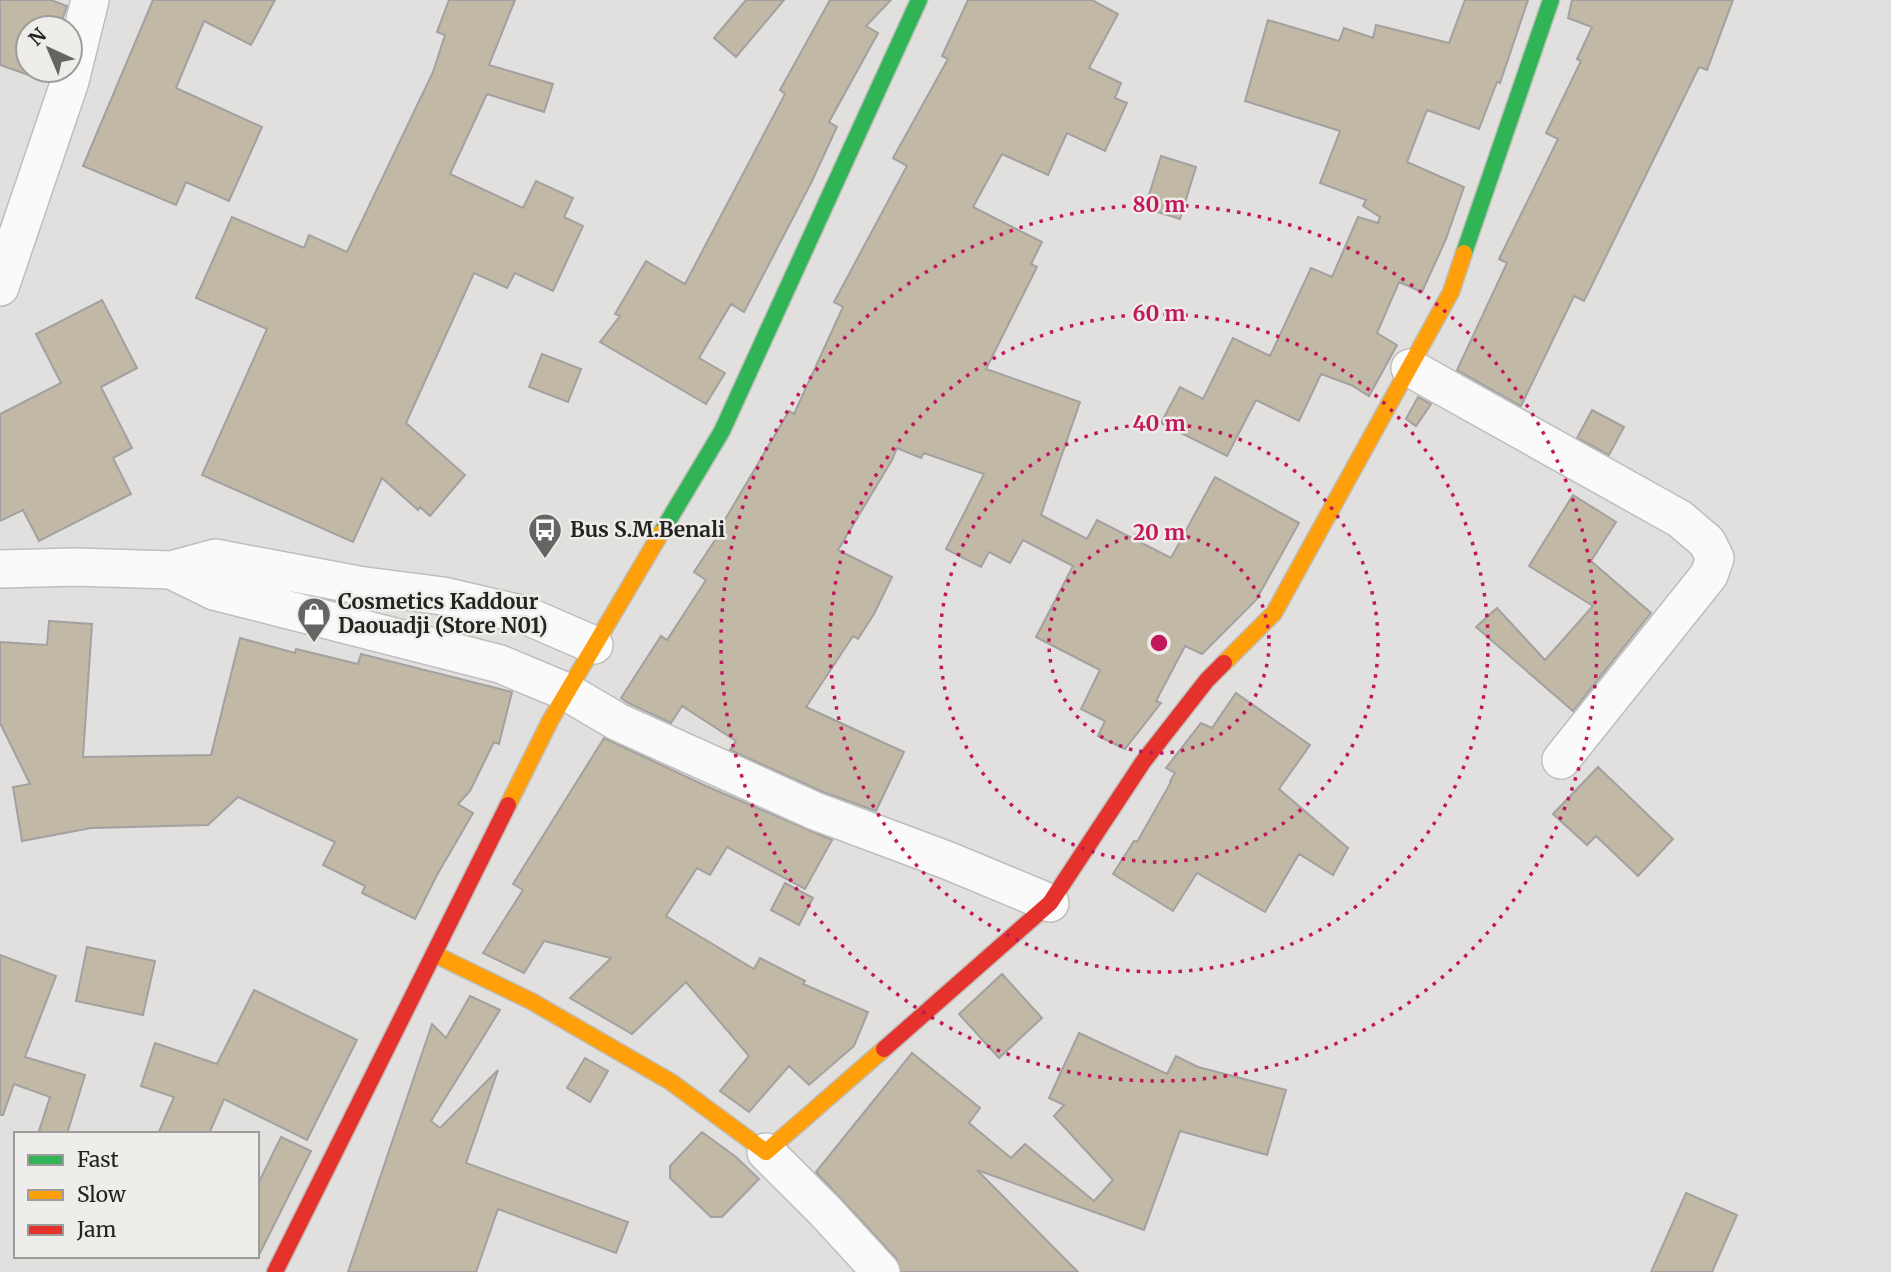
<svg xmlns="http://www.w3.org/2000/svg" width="1891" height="1272" font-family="Merriweather,serif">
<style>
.building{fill:#c1b8a6;stroke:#a2a1a0;stroke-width:2}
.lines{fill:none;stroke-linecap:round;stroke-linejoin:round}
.street-casing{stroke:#bebebc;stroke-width:40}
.fast-casing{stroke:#bebebc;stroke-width:19}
.slow-casing{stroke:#bebebc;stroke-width:19}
.jam-casing{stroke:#bebebc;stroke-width:19}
.street{stroke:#fafafa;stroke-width:37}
.fast{stroke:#30b455;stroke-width:16}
.slow{stroke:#ff9f0a;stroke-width:16}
.jam{stroke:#e5322d;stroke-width:16}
.ring{fill:none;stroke:#c2185b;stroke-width:3.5;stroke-dasharray:3.5 7}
.labels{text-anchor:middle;stroke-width:5;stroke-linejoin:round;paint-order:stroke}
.poi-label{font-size:21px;font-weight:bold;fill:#232322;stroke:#efedea;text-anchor:start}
.centre{fill:#c2185b;stroke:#efedea;stroke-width:3.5}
.ring-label{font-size:21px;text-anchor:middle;font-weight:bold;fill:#c2185b;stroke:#efedea;stroke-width:5;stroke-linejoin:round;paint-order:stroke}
</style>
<rect width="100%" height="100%" fill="#e1e0de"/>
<path class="building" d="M0,0H51L67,6L59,28H28V70H43L40,79L0,65Z
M153,0H275L251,45L204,21L176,88L262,127L229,201L186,182L176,205L83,166Z
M449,0H515L489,65L553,84L544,112L487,94L450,174L523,208L536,181L573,198L564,217L583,226L553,291L515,273L507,288L474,273L406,423L465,475L430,516L420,507L418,510L382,478L353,542L202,475L267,329L196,298L232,217L304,248L309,235L347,252L433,72L445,35L437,32Z
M746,0H784L736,57L714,38Z
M830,0H891L866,26L878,33L829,122L837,127L811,183L744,312L731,304L699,358L725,373L706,404L600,342L620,316L615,314L646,261L685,284L785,94L780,90Z
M968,0H1092L1118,14L1089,68L1121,83L1115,98L1127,103L1105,151L1067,133L1048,175L1002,154L973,207L1042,242L1031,264L1037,267L986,369L1080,402L1041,515L1087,539L1097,520L1171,558L1215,477L1299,523L1256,600L1202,654L1185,646L1156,701L1161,703L1125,749L1098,736L1105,721L1081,709L1100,670L1036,637L1073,566L1023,540L1010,563L989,552L981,567L946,549L984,474L924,453L921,458L897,448L892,460L838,550L892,577L874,614L858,639L853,636L806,707L904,752L876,811L823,792L730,750L736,741L682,706L671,723L628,703L621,698L661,636L667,640L706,580L694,572L725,525L723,523L789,411L794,414L843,307L834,302L907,166L893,158L948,59L942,56Z
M1465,0H1528L1500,83L1497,82L1479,129L1427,110L1407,162L1464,187L1446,239L1422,292L1399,282L1377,333L1397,345L1369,396L1351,385L1321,374L1299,421L1256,400L1227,456L1161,423L1180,387L1203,399L1233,338L1270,356L1311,268L1332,277L1358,217L1378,223L1380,217L1363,206L1366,200L1320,183L1340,131L1245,101L1268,20L1339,41L1344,28L1373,38L1376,25L1449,43Z
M1572,0H1733L1707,70L1699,67L1584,301L1574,296L1521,406L1457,370L1507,263L1499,259L1558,139L1546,133L1581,61L1577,59L1592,27L1568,18Z
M1161,156L1196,167L1180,219L1145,208Z
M102,300L137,368L101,387L132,448L113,458L131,494L39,541L23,510L0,521V414L61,383L36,334Z
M542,354L581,369L568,402L529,387Z
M1418,397L1431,404L1416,426L1406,419Z
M1592,410L1624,427L1609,455L1577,438Z
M1573,495L1616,522L1591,561L1651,613L1573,711L1476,627L1497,608L1545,660L1593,606L1529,566Z
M49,621L92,624L83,757L211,755L240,638L295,653L296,649L358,664L361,654L512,692L499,744L494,742L470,791L458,804L473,813L437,875L415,919L362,893L365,886L323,865L335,842L238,797L208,825L91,828L22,841L13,787L30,784L0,723V642L47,645Z
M1236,693L1310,745L1279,789L1348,848L1333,875L1299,854L1265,912L1197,873L1173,911L1113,874L1134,841L1137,842L1171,782L1170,781L1175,773L1166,768L1201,723L1212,728Z
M604,738L706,786L832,840L805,889L727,847L710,875L697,868L666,916L754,969L760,958L805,981L803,984L868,1012L854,1046L809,1085L789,1066L749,1112L720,1091L749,1056L686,982L632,1034L570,998L611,958L544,941L524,973L483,953L523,890L513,884Z
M1598,767L1673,839L1638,876L1596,836L1587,845L1553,814Z
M785,883L813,898L799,925L771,910Z
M87,947L155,961L143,1015L76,1001Z
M0,955L56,976L25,1057L85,1075L67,1134H38L50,1097L14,1084L3,1115H0Z
M1002,974L1042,1018L999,1058L959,1014Z
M254,990L357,1040L307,1140L224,1099L209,1134H158L174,1097L141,1086L155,1043L217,1064Z
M470,996L500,1010L431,1121L440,1128L498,1070L466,1163L628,1222L616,1253L498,1209L476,1272H348L432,1024L446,1038Z
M1079,1033L1167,1074L1176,1056L1198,1067L1286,1090L1267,1155L1180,1131L1144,1230L977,1170L1078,1272H901L896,1258L816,1172L912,1053L980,1108L969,1123L1011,1158L1025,1144L1094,1201L1113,1180L1054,1116L1064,1105L1049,1098Z
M585,1058L608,1071L590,1102L567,1088Z
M702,1132L736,1157L759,1179L722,1217H711L670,1178V1166Z
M281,1137L311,1151L257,1259V1186Z
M1686,1193L1737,1215L1712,1272H1651Z"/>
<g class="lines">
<g class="street-casing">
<path id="street" d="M0,287L70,81L90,0
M1410,368L1680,519L1707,542L1715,558L1709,575L1561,760
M0,569L75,567L171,570L215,558L358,585L443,596L525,615L594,645
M171,570L214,591L500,664L567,692L618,722L815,811L949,861L1050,903
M766,1152L825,1211L881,1272"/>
</g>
<g class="fast-casing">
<path id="fast" d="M1464,253L1551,0
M661,533L722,431L919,0"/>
</g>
<g class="slow-casing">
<path id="slow" d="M1224,663L1274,613L1451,292L1464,253
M508,805L550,721L661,533
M434,954L531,1001L671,1082L766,1152L884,1049"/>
</g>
<g class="jam-casing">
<path id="jam" d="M884,1049L1050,903L1143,762L1207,680L1224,663
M275,1272L508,805"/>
</g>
<use href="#street" class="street"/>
<use href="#fast" class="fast"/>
<use href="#slow" class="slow"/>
<use href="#jam" class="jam"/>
</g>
<g class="ring">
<circle cx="1159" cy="643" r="110"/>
<circle cx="1159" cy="643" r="219"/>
<circle cx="1159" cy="643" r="329"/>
<circle cx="1159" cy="643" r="438"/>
</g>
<defs>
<g id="bus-pin" transform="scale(1.75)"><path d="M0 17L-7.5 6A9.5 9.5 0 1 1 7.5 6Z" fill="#666564" stroke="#efedea"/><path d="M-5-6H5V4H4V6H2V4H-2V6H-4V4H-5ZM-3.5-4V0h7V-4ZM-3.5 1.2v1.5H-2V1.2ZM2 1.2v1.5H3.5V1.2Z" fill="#fff"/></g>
<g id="shop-pin" transform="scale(1.75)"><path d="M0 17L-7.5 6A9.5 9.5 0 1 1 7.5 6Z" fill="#666564" stroke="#efedea"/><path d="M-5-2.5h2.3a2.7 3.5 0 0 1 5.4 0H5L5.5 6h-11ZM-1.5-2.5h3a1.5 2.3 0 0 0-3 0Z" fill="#fff"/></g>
</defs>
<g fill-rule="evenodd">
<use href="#bus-pin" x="545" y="530"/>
<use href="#shop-pin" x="314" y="614"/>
</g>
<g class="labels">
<g class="poi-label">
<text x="570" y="537">Bus S.M.Benali</text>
<text x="338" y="609">Cosmetics Kaddour<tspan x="338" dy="24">Daouadji (Store N01)</tspan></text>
</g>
</g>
<circle cx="1159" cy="643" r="10" class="centre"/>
<g class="ring-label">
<text x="1159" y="212">80 m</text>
<text x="1159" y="321">60 m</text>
<text x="1159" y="431">40 m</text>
<text x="1159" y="540">20 m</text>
</g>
<rect x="14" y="1132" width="245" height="126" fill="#efedea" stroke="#9d9c9a" stroke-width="2"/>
<rect x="28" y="1155" width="35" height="10" fill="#30b455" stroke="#9d9c9a" stroke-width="2"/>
<text x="77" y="1167" font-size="21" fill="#232322">Fast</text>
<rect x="28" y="1190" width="35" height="10" fill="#ff9f0a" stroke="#9d9c9a" stroke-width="2"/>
<text x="77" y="1202" font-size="21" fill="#232322">Slow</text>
<rect x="28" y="1225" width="35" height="10" fill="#e5322d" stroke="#9d9c9a" stroke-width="2"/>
<text x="77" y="1237" font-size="21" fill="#232322">Jam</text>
<g transform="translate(49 49) rotate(316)"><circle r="33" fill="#efedea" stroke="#9d9c9a" stroke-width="2"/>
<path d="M0-5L12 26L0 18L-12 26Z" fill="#666564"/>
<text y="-10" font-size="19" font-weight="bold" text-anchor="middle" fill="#232322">N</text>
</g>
</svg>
